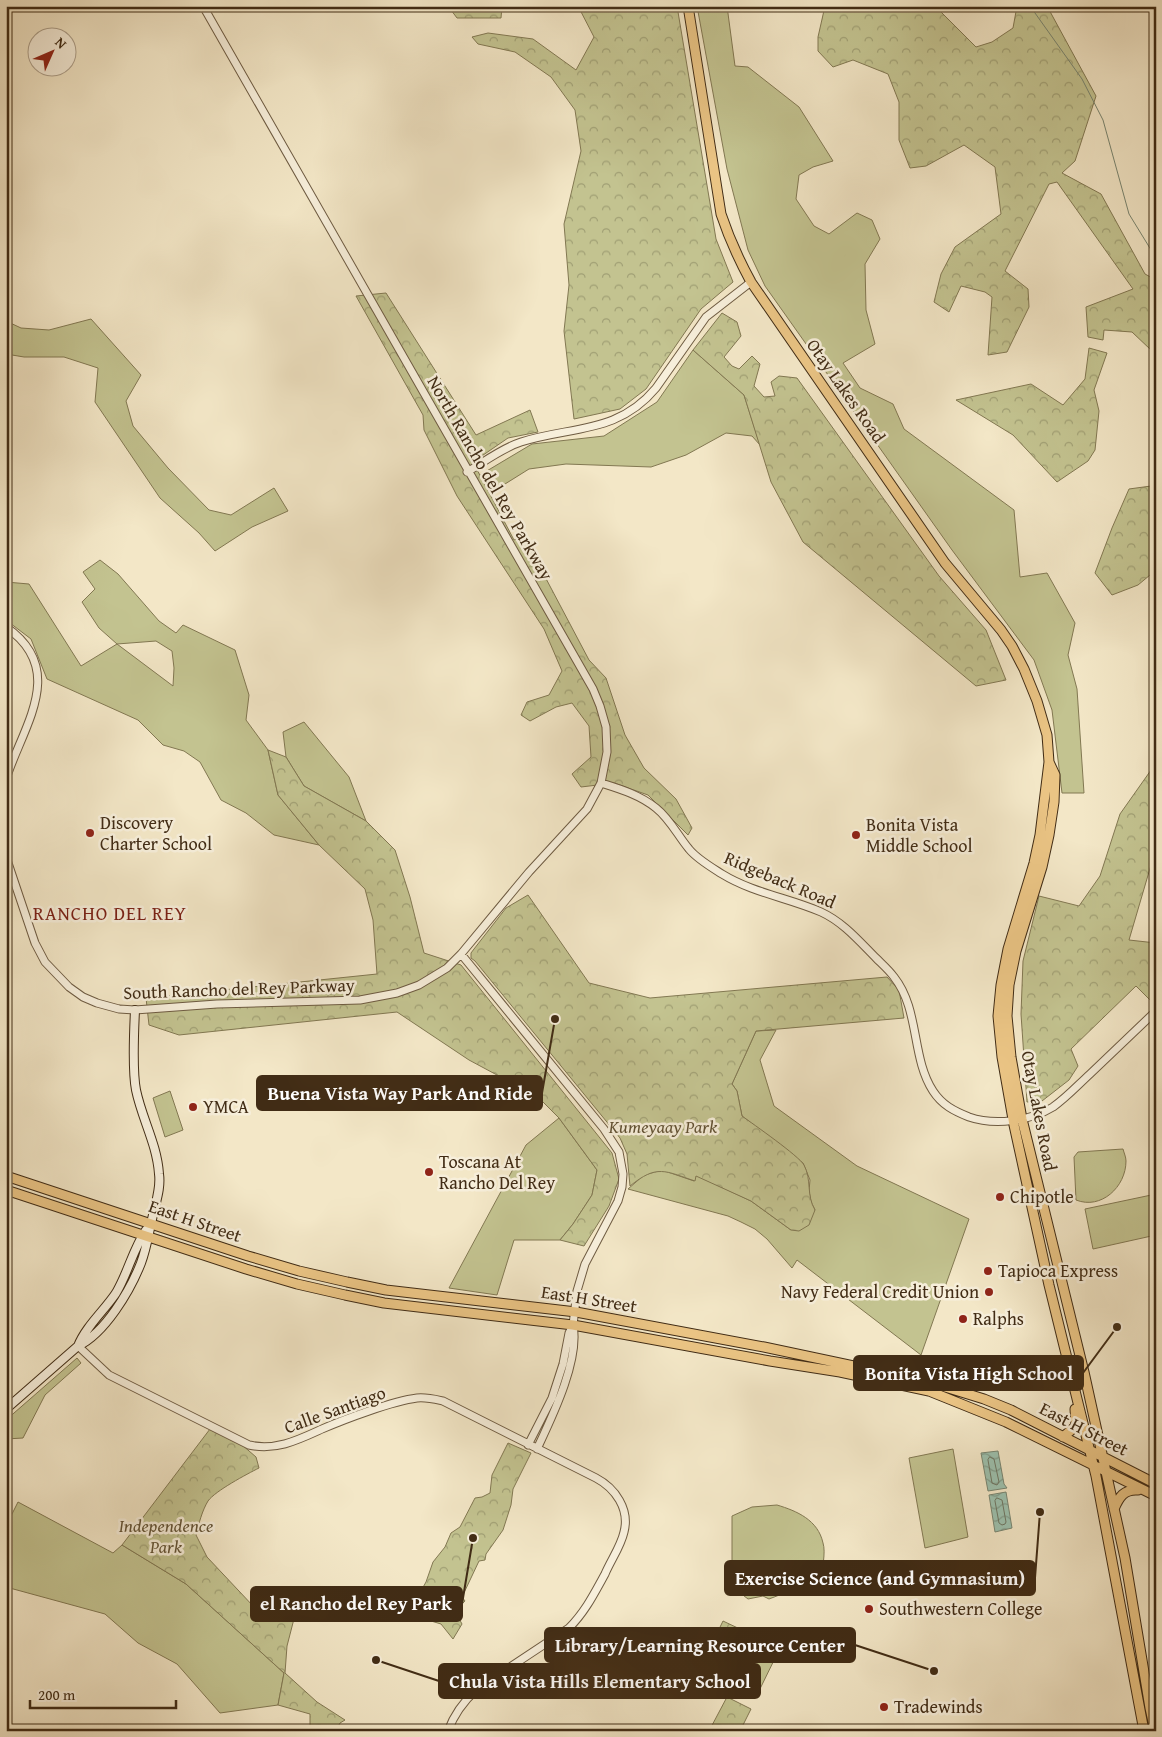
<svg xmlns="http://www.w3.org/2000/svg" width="1162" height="1737" font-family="'Gentium Book Plus',serif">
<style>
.grass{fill:#c3c390;stroke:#827852;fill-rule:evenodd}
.forest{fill:url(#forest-crowns);stroke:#827852}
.water{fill:url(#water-waves);stroke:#788571}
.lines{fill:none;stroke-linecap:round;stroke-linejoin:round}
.shore{stroke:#6f7662;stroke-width:1}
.stream{stroke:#788571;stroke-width:1}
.tertiary-casing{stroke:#6e5b42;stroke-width:9}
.secondary-casing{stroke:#412c15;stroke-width:10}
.primary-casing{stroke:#412c15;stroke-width:11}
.tertiary{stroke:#f7efdb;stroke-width:7}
.secondary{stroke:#f7efdb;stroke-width:8}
.primary{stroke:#eac484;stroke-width:9}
.poi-dot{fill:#8f2418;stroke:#f7efdb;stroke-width:2}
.labels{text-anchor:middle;stroke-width:5;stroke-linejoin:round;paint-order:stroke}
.street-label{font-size:18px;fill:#412c15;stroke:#f7efdb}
.poi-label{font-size:18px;fill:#412c15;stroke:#f7efdb;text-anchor:start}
.park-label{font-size:18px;font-style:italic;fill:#625234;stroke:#f7efdb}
.neighbourhood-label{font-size:19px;letter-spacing:1px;fill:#7a1f14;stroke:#f7efdb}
.leader{fill:none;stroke:#412c15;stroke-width:2}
.callout-dot{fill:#412c15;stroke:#f7efdb;stroke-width:2}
.callout{fill:#412c15;stroke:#412c15;stroke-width:2}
.callout-label{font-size:19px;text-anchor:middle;font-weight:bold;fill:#fff}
</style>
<defs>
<pattern id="forest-crowns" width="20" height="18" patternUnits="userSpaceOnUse" patternTransform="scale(1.25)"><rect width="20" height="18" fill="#c3c390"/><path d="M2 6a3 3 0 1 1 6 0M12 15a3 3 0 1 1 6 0" fill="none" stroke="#a09f74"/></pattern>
<pattern id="water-waves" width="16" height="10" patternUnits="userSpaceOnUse" patternTransform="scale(1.25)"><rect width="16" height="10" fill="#9dc1ae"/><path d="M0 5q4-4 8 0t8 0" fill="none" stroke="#829d8c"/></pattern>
</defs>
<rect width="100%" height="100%" fill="#f3e7c7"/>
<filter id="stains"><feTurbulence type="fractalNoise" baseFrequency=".004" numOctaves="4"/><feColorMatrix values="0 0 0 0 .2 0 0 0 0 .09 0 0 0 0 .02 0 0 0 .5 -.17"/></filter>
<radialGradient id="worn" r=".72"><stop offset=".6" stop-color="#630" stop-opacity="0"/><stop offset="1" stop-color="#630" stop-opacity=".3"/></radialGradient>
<path class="grass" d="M697,6H727L735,66L748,67L799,107L833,161L813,167L799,175L796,199L814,226L829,234L857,213L872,220L880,239L865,264L866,310L875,344L843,363L860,388L893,404L904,429L1014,510L1020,577L1047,573L1075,623L1068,655L1077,689L1084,793H1062L1052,710L1034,660L952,550L765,286L748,250L727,169Z
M91,319L141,375L126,401L133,426L168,468L209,510L231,515L274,488L288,511L252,527L215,551L199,533L160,498L95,402L98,368L64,357H24L6,354V321L21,328L49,330Z
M693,350L744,395L760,445L752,436L726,433L686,455L651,467L566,464L529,469L489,494L480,475L532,444L604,436L657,402Z
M100,560L118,574L159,621L176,633L183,625L235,650L249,695L246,720L268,750L278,795L319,845L274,835L246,813L221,800L200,762L184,751L163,745L138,720L47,679L31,639L6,620V582L29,584L81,666L117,644L99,628L82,602L95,589L83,572ZM156,641L172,651L174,668L173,686L117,644Z
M304,722L349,777L366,821L304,786L286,757L283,732Z
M776,1030L760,1060L774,1106L857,1166L969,1219L921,1355L797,1260L792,1268L767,1239L755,1229L741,1222L728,1216L628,1189L644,1175L662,1170L694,1181L696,1175L751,1201L791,1230L815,1210L811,1202L809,1191L810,1180L803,1163L742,1116L737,1091L732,1084L756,1031Z
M170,1091L183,1130L165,1137L153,1098Z
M559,1118L597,1170L592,1195L573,1224L560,1240H514L497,1295L449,1288L526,1145Z
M1123,1149C1124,1153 1126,1157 1126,1161C1126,1187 1101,1210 1076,1200L1074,1157L1078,1152Z
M1156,1194V1235L1093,1249L1085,1209Z
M77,1358L81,1363L45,1395L23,1438L6,1439V1420Z
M953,1449L968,1537L925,1548L909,1458Z
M18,1502L113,1553L122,1545L186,1584L284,1673L278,1705L220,1713L177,1664L138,1643L105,1614L6,1587V1521L11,1516Z
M777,1505C797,1511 818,1520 823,1543C826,1552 822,1570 821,1579L769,1599L763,1596L748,1599L739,1592L732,1567V1516L752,1507Z"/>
<path class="forest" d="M448,6H502L501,18H457Z
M578,6H677L716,239L733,282L701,309L646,389L620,409L574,419L564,331L569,285L564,224L581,151L575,110L551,77L515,52L478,44L472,37L488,33L533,39L576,70L594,37Z
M825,6H935L976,47L992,42L1013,28L1017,6H1047L1096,96L1075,161L1062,173L1101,194L1145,274L1156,280V357L1151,350L1132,332L1104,330L1103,340L1088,337L1086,307L1133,289L1057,182L1049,184L1005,271L1028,289L1029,307L1007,352L988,355L992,297L985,292L961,286L949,312L934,302L941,274L955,247L1001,214L995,167L964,145L926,166L910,168L899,140V102L888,74L853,60L833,67L818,51V37Z
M386,293L476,435L530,410L538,432L508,438L473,462L514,540L524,537L589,660L606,678L625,735L644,768L676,799L692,828L688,835L648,795L614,783L581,787L572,774L591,757L589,726L572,703L556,707L530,721L521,715L527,702L549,695L562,671L544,629L457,496L424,430L423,415L356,296Z
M722,313L737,322L741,336L724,357L732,366L739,369L752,356L760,364L754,386L764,397L775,396L771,382L779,376L797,378L939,576L986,630L1006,680L976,686L803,542L771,482L744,395L693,350Z
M1089,348L1107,353L1094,390L1099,411L1095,450L1088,461L1057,482L1013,435L956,400L1031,384L1063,405L1085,379Z
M1151,486L1156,488V570L1138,585L1112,595L1095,573L1112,528L1129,489Z
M268,750L286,757L304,786L366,821L395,850L410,897L424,953L461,965L612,1153L619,1179L609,1206L584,1246L560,1240L573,1224L592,1195L597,1170L559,1118L538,1097L469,1060L397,1012L179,1035L149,1025L146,998L377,974L373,920L365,889L319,845L278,795Z
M1156,763V848L1129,940L1156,943V995L1150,1000L1136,986L1071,1049L1078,1066L1069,1080L1042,1101L1027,1102L1021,1014L1023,961L1039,896L1079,906L1100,876L1120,814Z
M528,895L589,983L650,998L887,977L899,990L904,1018L756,1031L732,1084L737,1091L742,1116C753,1124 799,1156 804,1165C812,1180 806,1195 815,1210L809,1225L799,1231L791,1230L751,1201L696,1176L695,1181C665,1171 657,1164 630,1186L627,1154L620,1138L475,961L471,958V953L474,949L506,908Z
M210,1429L241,1444L256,1457L259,1468C247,1474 215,1491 208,1501C202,1511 199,1523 196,1535L207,1557L254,1607L296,1611L287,1646L285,1673L317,1702L345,1720L340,1723L336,1731H310V1714L278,1705L284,1673L186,1584L122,1545Z
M508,1443L531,1453L513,1489L511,1505L503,1530L486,1554L485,1560L479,1561L462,1597L465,1601L459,1607L456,1613L462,1624L453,1639L441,1624L408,1614L426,1582L433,1562L445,1547L451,1533L460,1527L475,1498L482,1497L490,1493L492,1475Z
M723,1621L780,1648L757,1695L700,1668Z
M727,1697L751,1709L740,1731H709Z"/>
<path class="water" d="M998,1451L1004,1484L1007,1488L988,1491L981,1453Z
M1006,1492L1012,1528L995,1532L989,1495Z"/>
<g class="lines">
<path class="shore" d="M990,1457L994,1459L999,1482L997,1485L992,1483L988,1460Z
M997,1498L1002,1500L1006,1522L1005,1524L1002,1525L999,1523L995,1501Z"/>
<path class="stream" d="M1030,6L1082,79L1103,120L1129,214L1156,258"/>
<g class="tertiary-casing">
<path id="tertiary" d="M467,472C484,462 502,448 521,442C571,426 618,434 656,388L706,317L751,282
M6,627C68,670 23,726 6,779
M601,783C620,789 640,795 656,808C670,819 678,836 689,849C697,859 711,867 722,874C753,893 789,898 821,912C843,922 859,941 876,958C882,964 889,970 894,977C920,1010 911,1057 933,1091C942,1105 954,1111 969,1117C995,1126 1030,1121 1053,1107C1066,1098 1078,1085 1090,1074C1112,1053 1134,1032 1156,1011
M6,857L35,943L45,962L69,987L83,997L97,1003L119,1009L135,1010L217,1004L360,1000L397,993L419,985L447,968L461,954L529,872L587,809L601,783L607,752L606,727L600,706L593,689L203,6
M461,954L604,1129L619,1152L623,1174L622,1187L618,1201L585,1264L577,1291L573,1325L569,1333L563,1364L552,1398L528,1445
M78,1346L109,1375L249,1445C276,1451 298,1440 322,1429C345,1419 393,1401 417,1398C426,1397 434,1399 443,1401L596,1478C615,1488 630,1509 624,1532C621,1546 611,1560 605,1574C594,1594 585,1612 569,1628L477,1689C464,1701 454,1714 448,1731
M537,1449C552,1417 580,1360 573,1325"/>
</g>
<g class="secondary-casing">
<path id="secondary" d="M78,1346C86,1326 104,1311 116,1293C128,1273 133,1249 146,1230
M6,1409L78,1346C105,1333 130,1291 141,1263C147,1247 149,1231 153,1215C156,1201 161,1188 159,1174C157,1144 142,1119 136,1090C132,1069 134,1032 135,1010"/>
</g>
<g class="primary-casing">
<path id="primary" d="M688,6L721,214C729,238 739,260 751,282L945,563L1001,630L1012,646L1024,669L1037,701L1047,735L1049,762L1040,835L1034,863L1008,949L1001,985L998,1016L1002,1057L1014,1125L1049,1285L1096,1476L1144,1731
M1049,762L1055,775L1054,802L1049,835L1042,867L1016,951L1009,985L1007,1016L1011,1057L1022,1119L1084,1372L1125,1558L1150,1708L1155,1731
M6,1176L248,1256L299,1271L347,1282L386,1290L576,1312L764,1347L929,1382L984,1399L1011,1410L1156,1484
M6,1190L246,1269L297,1284L345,1295L384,1303L573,1325L770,1361L840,1372L929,1391L1006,1422L1156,1496
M1063,1437L1076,1426L1075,1409
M1114,1509C1119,1497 1124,1489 1138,1490"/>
</g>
<use href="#tertiary" class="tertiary"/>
<use href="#secondary" class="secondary"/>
<use href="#primary" class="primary"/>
</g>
<g class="poi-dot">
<circle cx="90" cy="833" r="5"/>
<circle cx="856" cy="835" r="5"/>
<circle cx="193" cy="1107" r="5"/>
<circle cx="429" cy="1172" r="5"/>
<circle cx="1000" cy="1197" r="5"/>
<circle cx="988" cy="1271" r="5"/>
<circle cx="989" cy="1292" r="5"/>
<circle cx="963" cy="1319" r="5"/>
<circle cx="869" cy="1609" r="5"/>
<circle cx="884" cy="1707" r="5"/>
</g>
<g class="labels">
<g class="street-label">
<text transform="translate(846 391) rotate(55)" y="6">Otay Lakes Road</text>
<text transform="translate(490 478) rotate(60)" y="6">North Rancho del Rey Parkway</text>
<text transform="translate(780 880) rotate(23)" y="6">Ridgeback Road</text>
<text transform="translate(239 989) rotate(-2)" y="6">South Rancho del Rey Parkway</text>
<text transform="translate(1039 1111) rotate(79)" y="6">Otay Lakes Road</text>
<text transform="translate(195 1221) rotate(19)" y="6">East H Street</text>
<text transform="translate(589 1299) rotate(9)" y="6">East H Street</text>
<text transform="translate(335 1410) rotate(-20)" y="6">Calle Santiago</text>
<text transform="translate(1084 1429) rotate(27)" y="6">East H Street</text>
</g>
<g class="poi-label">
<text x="100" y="829">Discovery<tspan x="100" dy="21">Charter School</tspan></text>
<text x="866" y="831">Bonita Vista<tspan x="866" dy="21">Middle School</tspan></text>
<text x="203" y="1113">YMCA</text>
<text x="439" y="1168">Toscana At<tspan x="439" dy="21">Rancho Del Rey</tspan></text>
<text x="1010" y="1203">Chipotle</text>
<text x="998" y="1277">Tapioca Express</text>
<text x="979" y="1298" text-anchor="end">Navy Federal Credit Union</text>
<text x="973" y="1325">Ralphs</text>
<text x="879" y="1615">Southwestern College</text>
<text x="894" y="1713">Tradewinds</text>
</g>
<g class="park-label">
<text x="663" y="1133">Kumeyaay Park</text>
<text x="166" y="1532">Independence<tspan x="166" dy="21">Park</tspan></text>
</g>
<g class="neighbourhood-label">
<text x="110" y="920">RANCHO DEL REY</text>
</g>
</g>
<path class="leader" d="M555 1019L542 1093M1117 1327L1083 1373M1040 1512L1035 1578M473 1538L462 1604M934 1671L855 1645M376 1660L439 1681"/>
<g class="callout-dot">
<circle cx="555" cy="1019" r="5"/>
<circle cx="1117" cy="1327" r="5"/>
<circle cx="1040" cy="1512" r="5"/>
<circle cx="473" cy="1538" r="5"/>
<circle cx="934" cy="1671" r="5"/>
<circle cx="376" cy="1660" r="5"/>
</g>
<g class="callout">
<rect x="257" y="1076" width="285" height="34" rx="5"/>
<rect x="854" y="1356" width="229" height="34" rx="5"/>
<rect x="725" y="1561" width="310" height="34" rx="5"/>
<rect x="251" y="1587" width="211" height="34" rx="5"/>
<rect x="545" y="1628" width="310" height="34" rx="5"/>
<rect x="439" y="1664" width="321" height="34" rx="5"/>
</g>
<g class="callout-label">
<text x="400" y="1100">Buena Vista Way Park And Ride</text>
<text x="969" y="1380">Bonita Vista High School</text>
<text x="880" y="1585">Exercise Science (and Gymnasium)</text>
<text x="356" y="1610">el Rancho del Rey Park</text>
<text x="700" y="1652">Library/Learning Resource Center</text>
<text x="600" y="1688">Chula Vista Hills Elementary School</text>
</g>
<rect width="1162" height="1737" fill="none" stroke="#f3e7c7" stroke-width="25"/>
<rect x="8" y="8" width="1147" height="1722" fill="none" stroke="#412c15" stroke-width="2.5"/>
<rect x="12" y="12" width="1137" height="1712" fill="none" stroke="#412c15"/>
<g transform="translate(52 52) rotate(45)"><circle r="24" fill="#f7efdb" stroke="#aea18c"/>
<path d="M0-4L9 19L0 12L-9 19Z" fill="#8f2418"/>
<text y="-8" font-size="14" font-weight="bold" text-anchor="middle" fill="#412c15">N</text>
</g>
<path d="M30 1700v8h146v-8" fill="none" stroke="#412c15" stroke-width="2.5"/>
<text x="38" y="1700" font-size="15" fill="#412c15" stroke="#f7efdb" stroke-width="4" paint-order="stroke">200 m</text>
<rect width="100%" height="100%" filter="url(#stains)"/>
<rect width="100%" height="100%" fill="url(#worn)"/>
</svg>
